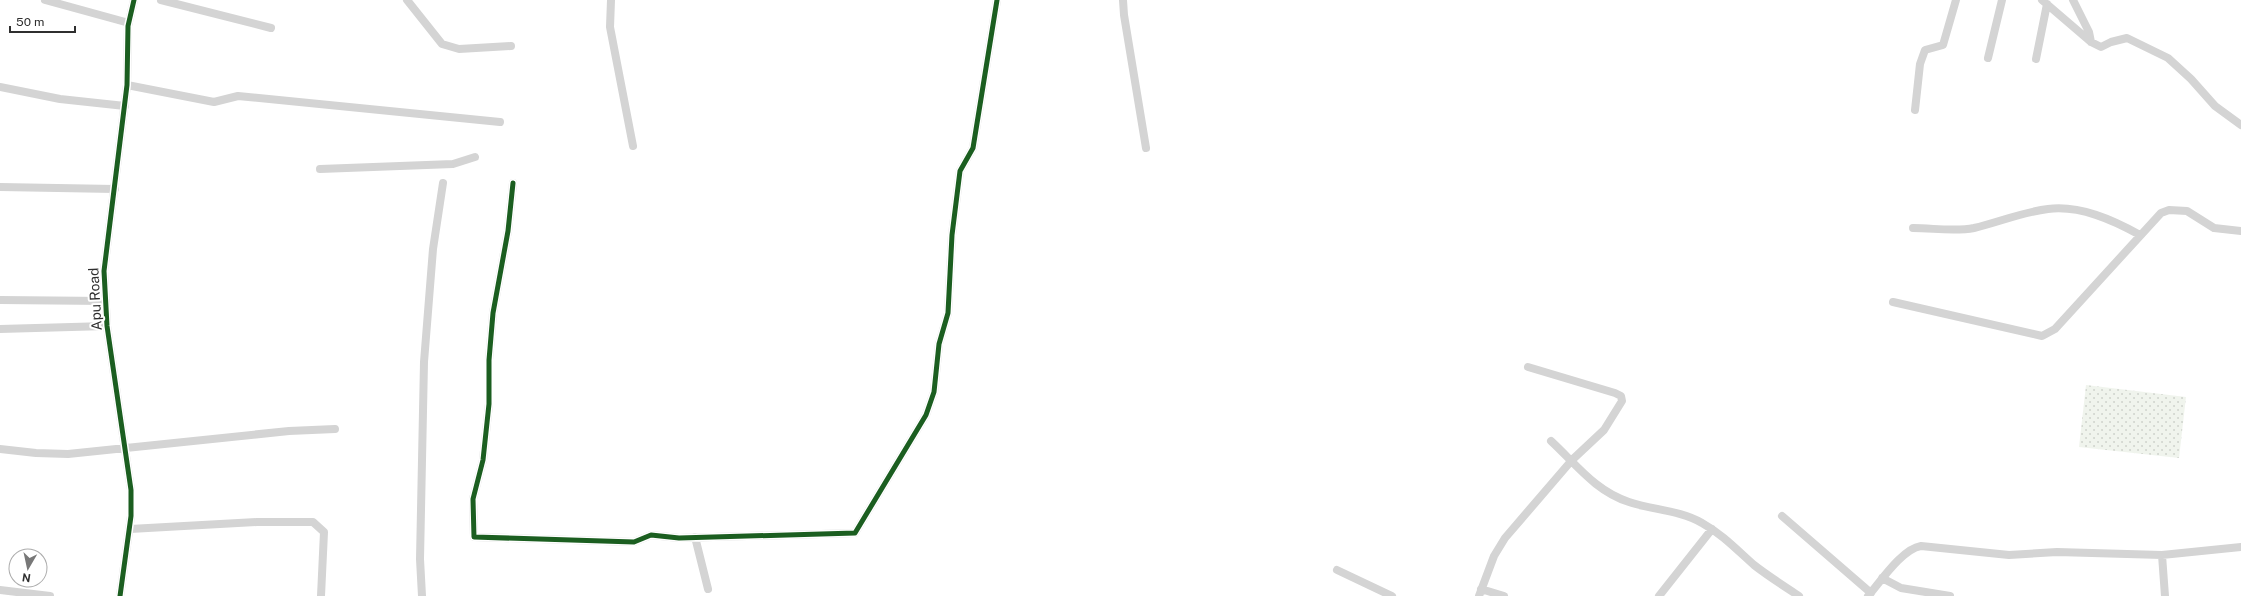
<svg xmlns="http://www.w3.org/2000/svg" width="2241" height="596" font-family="'Public Sans',sans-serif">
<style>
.green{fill:url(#green-dots)}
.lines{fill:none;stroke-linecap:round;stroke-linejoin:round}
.street{stroke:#d4d4d4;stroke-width:8}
.cycleway-casing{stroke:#fff;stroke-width:8}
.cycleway{stroke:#1b5e20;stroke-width:5}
.labels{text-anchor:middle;stroke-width:4;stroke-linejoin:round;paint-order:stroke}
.street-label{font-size:14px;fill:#2f2f2f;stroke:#fff}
</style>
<defs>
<pattern id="green-dots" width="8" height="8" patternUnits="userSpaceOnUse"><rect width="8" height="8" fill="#f0f4ed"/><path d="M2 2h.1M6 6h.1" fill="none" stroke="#ced2cc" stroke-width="1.8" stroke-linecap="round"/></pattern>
</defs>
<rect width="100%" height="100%" fill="#fff"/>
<path class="green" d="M2086,385L2186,397L2179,458L2079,447Z"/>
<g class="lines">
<path class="street" d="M45,0L129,23
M161,0L271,28
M407,0L442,44L459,49L511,46
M611,0L610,27L633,146
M1123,0L1124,15L1146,148
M2042,0L2091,42L2101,47L2111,42L2127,38L2168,58L2191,79L2215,106L2241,125
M2073,0L2089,32L2091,42
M1988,58L2002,0
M2036,59L2047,4
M127,85L214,102L238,96L500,122
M0,87L60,99L125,106
M1915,110L1920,64L1925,50L1943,45L1956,0
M320,169L453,164L475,157
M513,183L508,231L493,313L489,360V404L483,460L473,499L474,537L634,542L651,535L679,538L855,533L926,415L934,392L939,344L948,313L952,235L960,171L973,148L997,0
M0,187L115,189
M1913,228C1933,228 1955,232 1974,228C1999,222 2023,212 2048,209C2080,205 2113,220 2140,235
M0,300L106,301
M1893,302L2042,336L2055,329L2161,213L2169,210L2187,211L2214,228L2241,231
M0,329L107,326
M1551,441C1576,464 1595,491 1629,502C1652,510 1680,510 1702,523C1722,534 1737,550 1754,565C1768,576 1784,586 1799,596
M0,449L36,453L68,454L289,431L335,429
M1782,516L1871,593
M130,529L257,522H313L324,532L321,596
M695,537L708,589
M2162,555L2165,596
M1337,570L1392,596
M1882,578L1901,588L1950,596
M1481,589L1504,596
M0,590L50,596
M120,596L131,516V490L107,326L104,271L127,85L128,26L134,0
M422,596L420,559L424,362L433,249L443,183
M1479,596L1494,556L1505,538L1572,460L1604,430L1622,401L1621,396L1615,393L1528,367
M1659,596L1712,529
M1868,596C1881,581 1902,549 1921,546L2009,555L2057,552L2162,555L2241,547"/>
<g class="cycleway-casing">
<path id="cycleway" d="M513,183L508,231L493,313L489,360V404L483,460L473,499L474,537L634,542L651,535L679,538L855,533L926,415L934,392L939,344L948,313L952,235L960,171L973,148L997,0
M120,596L131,516V490L107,326L104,271L127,85L128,26L134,0"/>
</g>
<use href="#cycleway" class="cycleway"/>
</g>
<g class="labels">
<g class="street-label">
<text transform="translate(95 299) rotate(-93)" y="5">Apu Road</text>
</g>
</g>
<g transform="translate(28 568) rotate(189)"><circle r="19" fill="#ffffff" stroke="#acacac"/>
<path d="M0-3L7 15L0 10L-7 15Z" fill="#787878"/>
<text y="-6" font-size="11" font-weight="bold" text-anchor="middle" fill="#2f2f2f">N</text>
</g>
<path d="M10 26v6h65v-6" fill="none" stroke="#2f2f2f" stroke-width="2"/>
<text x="16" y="26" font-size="12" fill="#2f2f2f" stroke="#ffffff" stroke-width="3" paint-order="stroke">50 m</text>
</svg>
